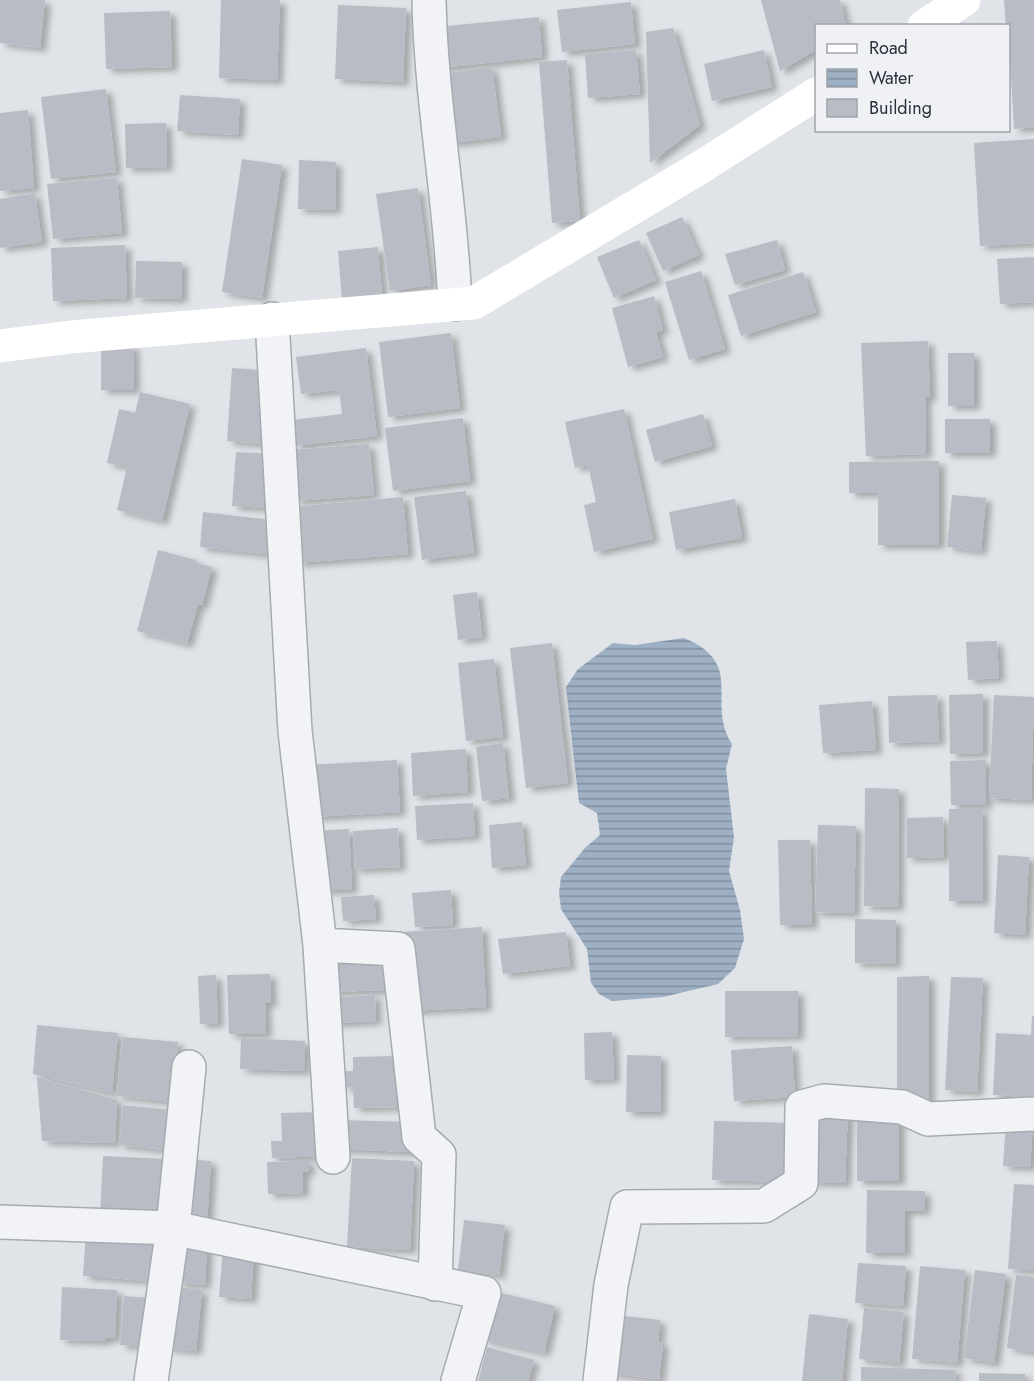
<svg xmlns="http://www.w3.org/2000/svg" width="1034" height="1381" font-family="Jost,sans-serif">
<style>
.water{fill:url(#water-rules)}
.building{fill:#b8bcc4;filter:url(#shadow)}
.lines{fill:none;stroke-linecap:round;stroke-linejoin:round}
.minor-casing{stroke:#a6aab1;stroke-width:36}
.minor{stroke:#f2f3f6;stroke-width:33}
.secondary{stroke:#fff;stroke-width:33}
</style>
<defs>
<pattern id="water-rules" width="6" height="5" patternUnits="userSpaceOnUse" patternTransform="scale(1.5)"><rect width="6" height="5" fill="#9eb0c4"/><path d="M0 2.5h6" fill="none" stroke="#8190a0"/></pattern>
<filter id="shadow"><feDropShadow dx="6" dy="4" stdDeviation="3" flood-color="#0004"/></filter>
</defs>
<rect width="100%" height="100%" fill="#e0e3e7"/>
<path class="water" d="M684,638C747,664 705,703 732,744L726,769L734,837L729,871L740,910L744,939L735,968L718,984L663,997L612,1001L599,994L591,983L587,949L561,909L559,893L561,877L585,848L600,835L597,813L579,803L566,687L578,669L613,643L635,645Z"/>
<path class="building" d="M0,0H45L40,48L0,43Z
M221,0H280L277,80L219,78Z
M761,0H840L846,26H816V50L780,71Z
M1004,0H1034V127L1014,129L1008,26H1006Z
M631,2L635,44L562,52L557,10Z
M338,5L406,8L403,82L335,79Z
M170,11L172,67L106,69L104,13Z
M539,17L542,57L440,68L436,27Z
M673,28L700,125L650,163L646,32Z
M636,50L640,94L588,98L585,54Z
M764,50L772,87L712,101L704,64Z
M567,60L580,221L552,223L539,62Z
M492,67L501,137L450,143L441,74Z
M106,89L116,172L51,179L41,97Z
M180,95L240,99L238,135L177,131Z
M28,110L34,188L0,191V113Z
M166,123L167,167L126,168L125,124Z
M1034,139V243L980,246L974,143Z
M242,159L282,165L262,298L222,292Z
M299,160L336,162L335,210L298,209Z
M117,178L122,233L53,239L47,184Z
M418,188L431,285L390,291L376,194Z
M35,193L42,242L0,248V199Z
M682,217L699,255L663,271L646,233Z
M639,240L656,280L614,298L597,257Z
M777,240L785,270L735,285L725,254Z
M125,245L127,298L53,301L51,248Z
M378,247L382,296L342,299L338,251Z
M1034,257V302L1000,304L997,259Z
M136,261L182,262L181,299L135,298Z
M701,271L725,349L689,360L665,282Z
M803,272L816,312L741,336L728,295Z
M654,296L663,330L656,332L663,357L628,367L612,308Z
M451,333L460,408L388,417L379,342Z
M928,341L930,397H925L926,454L866,456L861,343Z
M101,345H133L134,390H101Z
M366,348L377,436L295,446L292,420L342,414L339,390L301,394L296,357Z
M948,353H974V406H948Z
M232,368L272,371L268,444L227,441Z
M140,392L190,404L162,521L117,510L127,467L107,463L119,409L135,413Z
M624,409L653,539L594,552L584,505L596,502L588,465L575,468L565,422Z
M703,414L712,446L655,462L646,430Z
M463,418L470,481L393,491L385,428Z
M945,419H990V453H945Z
M369,444L374,495L295,501L290,450Z
M236,452L272,454L269,508L232,506Z
M939,461V545H878V493H849V462Z
M466,491L474,553L422,560L414,497Z
M952,495L986,498L981,551L947,547Z
M403,497L408,554L297,563L292,507Z
M735,499L742,538L676,550L669,512Z
M203,512L280,521L276,555L200,547Z
M158,550L196,560V563L212,567L202,605L198,604L187,644L137,631Z
M477,592L482,637L458,640L453,595Z
M997,641L999,678L968,680L966,642Z
M552,643L568,783L526,788L510,648Z
M494,659L503,737L466,741L458,663Z
M983,694V753L950,754L949,695Z
M937,695L939,741L889,743L888,696Z
M994,695L1034,697L1031,800L989,798Z
M872,701L876,750L823,753L819,705Z
M503,743L509,798L482,801L476,747Z
M466,749L468,792L413,796L411,753Z
M397,760L400,812L311,817L308,765Z
M986,760V805H951L950,761Z
M865,788L899,789L898,907L864,906Z
M473,803L475,836L417,840L415,806Z
M949,809H982L983,901H949Z
M943,817L944,857L907,858V818Z
M522,822L526,865L492,868L489,825Z
M818,825L856,826L854,913L815,912Z
M398,828L400,867L355,869L353,831Z
M349,829L352,889L316,891L313,831Z
M778,840H810L812,925H780Z
M998,855L1029,857L1025,935L994,933Z
M451,890L453,925L415,927L412,893Z
M374,895L376,919L343,921L341,897Z
M855,919L896,920L895,964L855,963Z
M482,927L486,1007L408,1011L403,932Z
M566,932L570,966L503,974L498,939Z
M383,954L385,990L331,992L329,957Z
M270,974L271,1003H265L266,1034H229L227,975Z
M216,975L218,1023L200,1024L198,976Z
M929,976V1101H897V977Z
M951,977L983,978L977,1092L945,1090Z
M725,991H798V1036L725,1037Z
M375,995L376,1021L332,1023L331,998Z
M1032,1016H1034V1097L993,1095L996,1033L1031,1035Z
M37,1025L118,1033L112,1093L33,1074Z
M612,1032L614,1079L585,1080L584,1033Z
M122,1037L178,1042L172,1102L117,1096Z
M241,1038L305,1041L304,1071L240,1069Z
M792,1046L795,1097L734,1101L731,1050Z
M627,1055L661,1056L660,1112H626Z
M396,1056L397,1107L354,1108L353,1087L344,1088V1071H353V1057Z
M37,1077L117,1100L115,1143L42,1141Z
M123,1105L170,1110L166,1150L119,1145Z
M811,1107L848,1109L845,1183L809,1182Z
M321,1112L322,1156L272,1158L271,1141H282L281,1113Z
M857,1112H899V1181H857Z
M339,1120L413,1122L411,1152L337,1149Z
M714,1121L792,1123L791,1182L712,1180Z
M1006,1122L1033,1124L1030,1167L1003,1166Z
M103,1156L166,1159L163,1219L100,1217Z
M352,1158L414,1161L410,1250L347,1247Z
M185,1159L211,1161L207,1223L181,1221Z
M309,1161V1171L303,1172V1193L268,1194L267,1162Z
M1014,1184L1034,1185V1270L1008,1269Z
M867,1190L925,1191L924,1211H905V1253H866Z
M464,1220L505,1225L499,1275L458,1270Z
M86,1232L154,1237L151,1281L83,1276Z
M181,1243L207,1245L205,1285L178,1283Z
M223,1248L254,1251L251,1299L219,1297Z
M858,1263L906,1266L903,1306L855,1303Z
M920,1266L965,1270L957,1363L912,1359Z
M975,1270L1006,1274L994,1363L964,1358Z
M1016,1275L1034,1277V1352L1007,1348Z
M170,1286L202,1290L196,1351L165,1348Z
M62,1287L117,1290L115,1338H106V1341L60,1340Z
M493,1291L555,1306L544,1353L482,1339Z
M124,1296L152,1298L148,1347L120,1345Z
M864,1308L904,1312L899,1363L859,1359Z
M809,1314L848,1319L842,1381H802Z
M616,1315L660,1320L658,1342L663,1343L659,1379L609,1373Z
M487,1347L534,1360L528,1381H478Z
M861,1367L956,1370L955,1381H861Z
M979,1373L1025,1374V1381H979Z"/>
<g class="lines">
<g class="minor-casing">
<path id="minor" d="M429,0C431,102 451,202 455,304
M272,319L295,731L320,945L333,1157
M320,945L398,949L419,1137L439,1155L435,1284
M0,1222L173,1228L484,1293L458,1381
M151,1381L173,1228L189,1067
M600,1381L611,1285L627,1207L764,1206L801,1183L802,1107L824,1101L902,1107L928,1119L1034,1114"/>
</g>
<use href="#minor" class="minor"/>
<path class="secondary" d="M924,26L964,0
M0,346L71,337L474,303L701,167L816,94"/>
</g>
<rect x="815" y="24" width="195" height="108" fill="#eff1f5" stroke="#a0a4ab" stroke-width="1.5"/>
<rect x="827" y="44" width="30" height="9" fill="#ffffff" stroke="#a0a4ab" stroke-width="1.5"/>
<text x="869" y="54" font-size="18" fill="#2a313d">Road</text>
<rect x="827" y="69" width="30" height="18" fill="url(#water-rules)" stroke="#a0a4ab" stroke-width="1.5"/>
<text x="869" y="84" font-size="18" fill="#2a313d">Water</text>
<rect x="827" y="99" width="30" height="18" fill="#b8bcc4" stroke="#a0a4ab" stroke-width="1.5"/>
<text x="869" y="114" font-size="18" fill="#2a313d">Building</text>
</svg>
